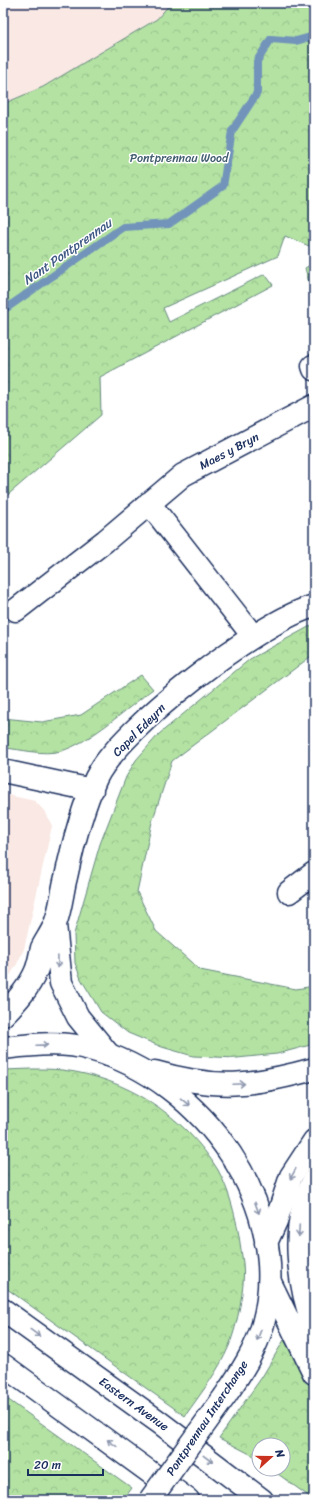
<svg xmlns="http://www.w3.org/2000/svg" width="317" height="1503" font-family="Sriracha,sans-serif">
<style>
.built{fill:#f9e8e3}
.forest{fill:url(#forest-crowns);stroke:#678880}
.lines{fill:none;stroke-linecap:round;stroke-linejoin:round}
.stream{stroke:#7294ba;stroke-width:8}
.minor-casing{stroke:#1b2f5e;stroke-width:25}
.major-casing{stroke:#1b2f5e;stroke-width:25}
.highway-casing{stroke:#1b2f5e;stroke-width:25}
.minor{stroke:#fff;stroke-width:22}
.major{stroke:#fff;stroke-width:22}
.highway{stroke:#fff;stroke-width:22}
.major-bridge-casing{stroke:#1b2f5e;stroke-width:25;stroke-linecap:butt}
.major-bridge{stroke:#fff;stroke-width:22}
.oneway{stroke:#8d97ae}
.labels{text-anchor:middle;stroke-width:3;stroke-linejoin:round;paint-order:stroke}
.park-label{font-size:12px;fill:#415c6f;stroke:#fff}
.street-label{font-size:12px;fill:#1b2f5e;stroke:#fff}
.water-label{font-size:13px;font-style:italic;fill:#3f5984;stroke:#fff}
</style>
<defs>
<pattern id="forest-crowns" width="20" height="18" patternUnits="userSpaceOnUse"><rect width="20" height="18" fill="#b3e2a2"/><path d="M2 6a3 3 0 1 1 6 0M12 15a3 3 0 1 1 6 0" fill="none" stroke="#99c28e"/></pattern>
</defs>
<rect width="100%" height="100%" fill="#fff"/>
<filter id="ink" filterUnits="userSpaceOnUse"><feTurbulence type="fractalNoise" baseFrequency=".025" numOctaves="2"/><feDisplacementMap in="SourceGraphic" scale="8" xChannelSelector="R" yChannelSelector="G"/><feConvolveMatrix kernelMatrix="1 2 1 2 8 2 1 2 1" color-interpolation-filters="sRGB"/></filter>
<g filter="url(#ink)">
<path class="built" d="M3,3H171L157,19L43,87L3,104Z
M3,794L35,801L46,813L52,826L24,949L16,966L3,986Z"/>
<path class="forest" d="M171,3H314V248L285,236L278,256L163,308L169,322L265,274L273,285L100,377L101,415L3,499V104L43,87L157,19Z
M314,263V301L305,268Z
M314,624V654L172,761L152,822L137,892L156,931L200,970L296,989L314,986V1044L277,1054L237,1058L193,1056L162,1047L128,1033L101,1012L81,979L75,963L74,934L100,844L126,777L136,760L159,734L250,659Z
M141,675L153,689C130,706 88,744 61,751C42,756 22,749 3,748V718L42,722L81,715Z
M32,1069C42,1069 52,1069 62,1070C125,1077 185,1116 218,1170C229,1190 235,1214 239,1236C240,1245 242,1254 243,1263C246,1285 237,1326 229,1346C218,1372 201,1393 185,1416L3,1286V1070Z
M284,1340L314,1391V1500L271,1469H283V1445H259V1460L250,1454L219,1438L262,1377Z
M3,1396L132,1488L123,1500H3Z"/>
<g class="lines">
<path class="stream" d="M3,308L8,307L123,227L169,224L223,186L232,131L257,93V61L271,39L296,41L314,36"/>
<g class="minor-casing">
<path id="minor" d="M313,366L314,369
M149,503L253,636
M16,610L105,541L183,475L314,406
M3,771L92,790
M289,892L314,873
M55,924L61,983L78,1017L109,1055
M3,1015C16,1002 29,988 36,971C39,964 40,956 42,948C46,940 52,932 55,924C61,909 62,892 66,877C73,844 82,809 96,778C120,728 260,621 314,606"/>
</g>
<g class="major-casing">
<path id="major" d="M3,1048C31,1045 63,1041 90,1049C202,1079 295,1207 263,1324C256,1350 240,1374 225,1396
M155,1072C217,1090 252,1086 314,1069
M266,1243L276,1221L291,1176L314,1141"/>
</g>
<g class="highway-casing">
<path id="highway" d="M314,1180C289,1224 298,1283 314,1328
M270,1282L314,1373
M3,1310L159,1422L262,1500
M3,1365L188,1500"/>
</g>
<use href="#minor" class="minor"/>
<use href="#major" class="major"/>
<use href="#highway" class="highway"/>
<g class="major-bridge-casing">
<path id="major-bridge" d="M150,1500L225,1396"/>
</g>
<use href="#major-bridge" class="major-bridge"/>
</g>
<defs><path id="oneway-shaft" d="M-6 0H5M1.5-3L5.5 0L1.5 3" fill="none" stroke-width="1.6" stroke-linecap="round" stroke-linejoin="round"/></defs>
<g class="oneway">
<use href="#oneway-shaft" transform="translate(58 962) rotate(89)"/>
<use href="#oneway-shaft" transform="translate(42 1045) rotate(-2)"/>
<use href="#oneway-shaft" transform="translate(239 1084) rotate(-3)"/>
<use href="#oneway-shaft" transform="translate(185 1102) rotate(40)"/>
<use href="#oneway-shaft" transform="translate(293 1174) rotate(118)"/>
<use href="#oneway-shaft" transform="translate(257 1208) rotate(70)"/>
<use href="#oneway-shaft" transform="translate(299 1231) rotate(93)"/>
<use href="#oneway-shaft" transform="translate(35 1333) rotate(36)"/>
<use href="#oneway-shaft" transform="translate(259 1335) rotate(111)"/>
<use href="#oneway-shaft" transform="translate(112 1443) rotate(-144)"/>
<use href="#oneway-shaft" transform="translate(208 1459) rotate(37)"/>
</g>
</g>
<g class="labels">
<g class="park-label">
<text x="179" y="162">Pontprennau Wood</text>
</g>
<g class="street-label">
<text transform="translate(229 451) rotate(-28)" y="4">Maes y Bryn</text>
<text transform="translate(139 730) rotate(-45)" y="4">Capel Edeyrn</text>
<text transform="translate(134 1404) rotate(36)" y="4">Eastern Avenue</text>
<text transform="translate(207 1418) rotate(-56)" y="4">Pontprennau Interchange</text>
</g>
<g class="water-label">
<text transform="translate(67 251) rotate(-35)" y="5">Nant Pontprennau</text>
</g>
</g>
<rect width="317" height="1503" fill="none" stroke="#fff" stroke-width="16"/>
<rect x="8" y="8" width="301" height="1487" fill="none" stroke="#1b2f5e" stroke-width="1.5" filter="url(#ink)"/>
<g transform="translate(271 1457) rotate(69)"><circle r="19" fill="#ffffff" stroke="#a4acbf"/>
<path d="M0-3L7 15L0 10L-7 15Z" fill="#c8321e"/>
<text y="-6" font-size="11" font-weight="bold" text-anchor="middle" fill="#1b2f5e">N</text>
</g>
<path d="M28 1469v6h75v-6" fill="none" stroke="#1b2f5e" stroke-width="2"/>
<text x="34" y="1469" font-size="12" fill="#1b2f5e" stroke="#ffffff" stroke-width="3" paint-order="stroke">20 m</text>
</svg>
